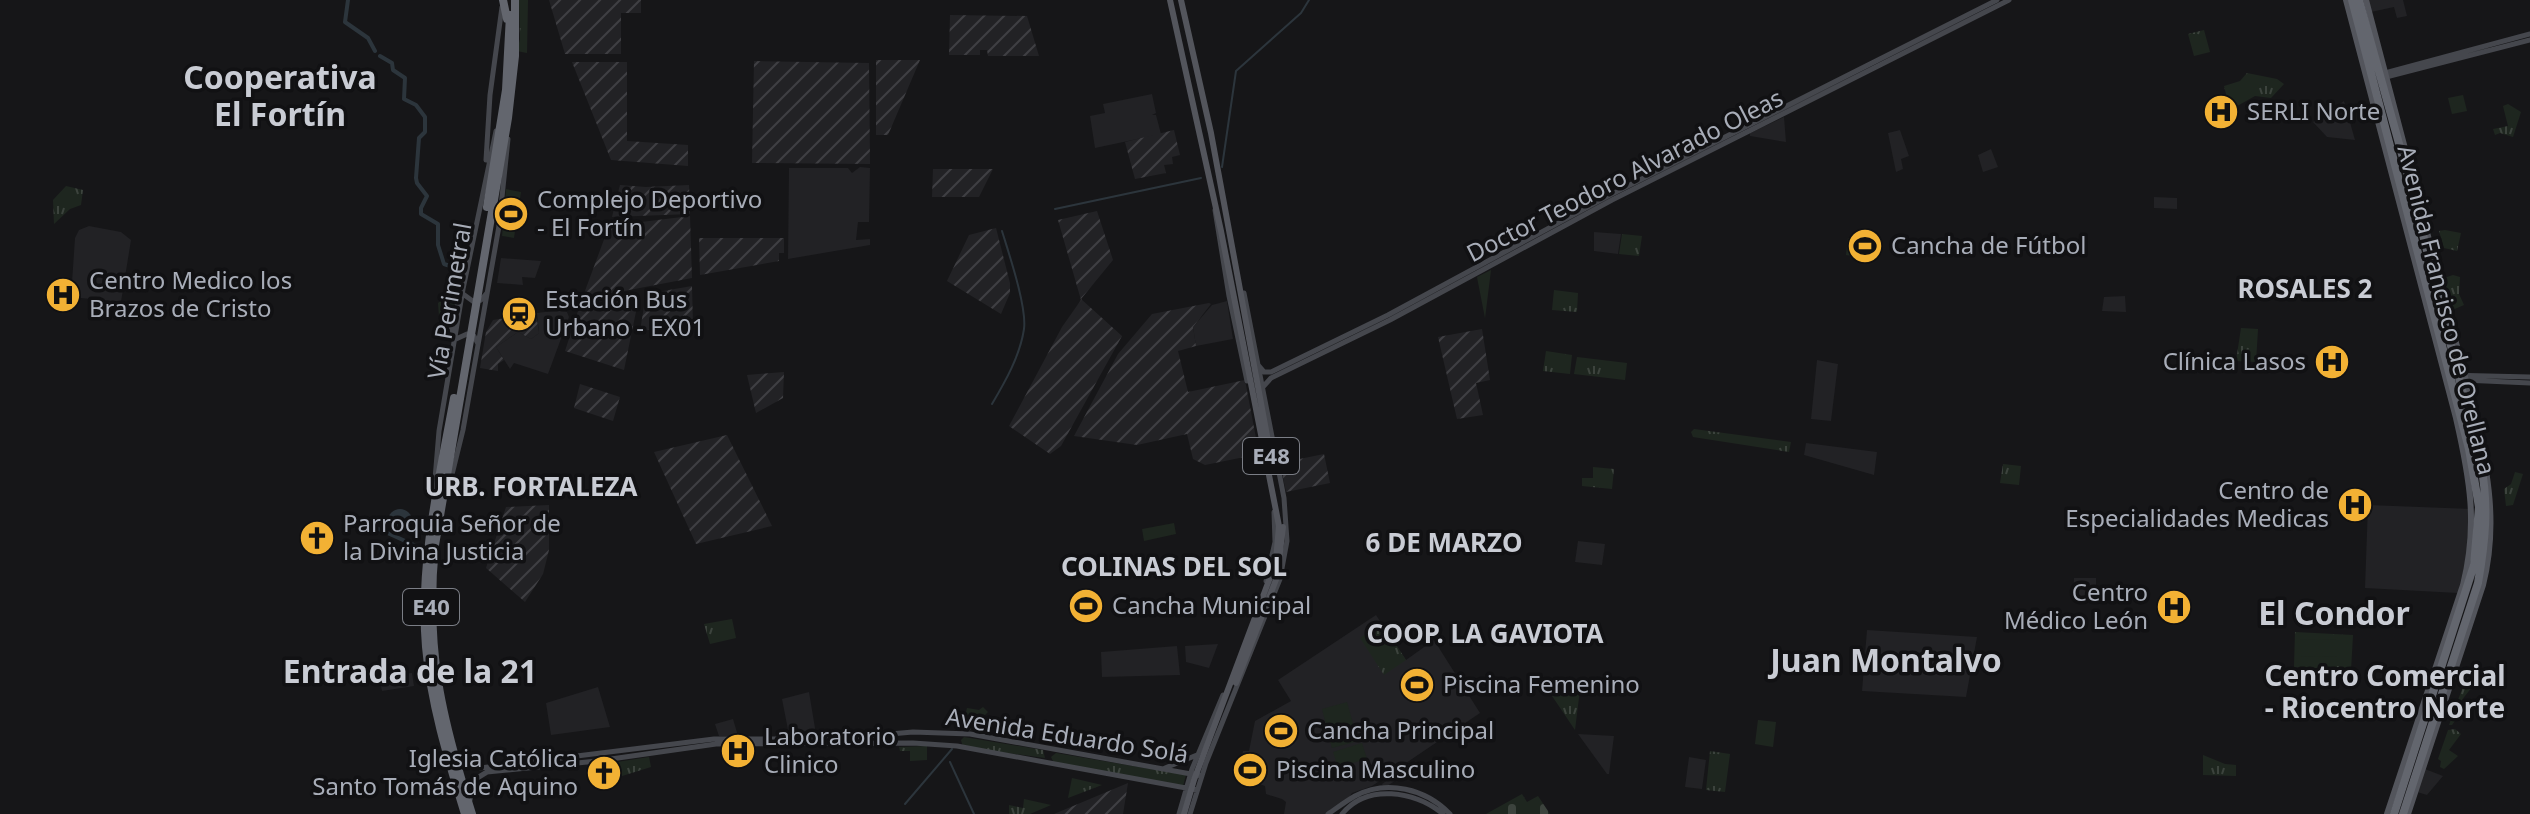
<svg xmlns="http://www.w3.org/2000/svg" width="2530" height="814" font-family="'Noto Sans',sans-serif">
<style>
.built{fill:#222225}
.industrial{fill:url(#industrial-furrows)}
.grass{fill:url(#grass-tufts)}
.cemetery{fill:url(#cemetery-stones)}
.garden{fill:#1e261f}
.water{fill:url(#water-ripples)}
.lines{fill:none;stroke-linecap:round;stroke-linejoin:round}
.stream{stroke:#2c353c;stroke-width:2}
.canal{stroke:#2c353c;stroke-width:4}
.secondary{stroke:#45474d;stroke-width:5}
.primary{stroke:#53555c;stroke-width:6}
.highway{stroke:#63666e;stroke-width:8}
.labels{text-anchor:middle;stroke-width:7;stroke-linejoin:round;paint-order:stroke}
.shield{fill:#111113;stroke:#7b7e86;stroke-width:2}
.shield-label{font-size:22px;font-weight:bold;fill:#a8adb8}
.poi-label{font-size:24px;fill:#a8adb8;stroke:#111113;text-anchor:start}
.street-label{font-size:24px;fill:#a8adb8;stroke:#111113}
.neighbourhood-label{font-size:26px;font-weight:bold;fill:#c9ccd4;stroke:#111113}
.quarter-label{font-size:28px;font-weight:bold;fill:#c9ccd4;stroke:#111113}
.district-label{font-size:32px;font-weight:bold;fill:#c9ccd4;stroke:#111113}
</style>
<defs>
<pattern id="industrial-furrows" width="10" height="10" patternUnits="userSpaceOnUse" patternTransform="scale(2)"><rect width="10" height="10" fill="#222225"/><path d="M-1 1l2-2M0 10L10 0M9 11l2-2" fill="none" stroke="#3f3f43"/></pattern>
<pattern id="grass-tufts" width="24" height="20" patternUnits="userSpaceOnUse" patternTransform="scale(2)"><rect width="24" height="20" fill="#1e261f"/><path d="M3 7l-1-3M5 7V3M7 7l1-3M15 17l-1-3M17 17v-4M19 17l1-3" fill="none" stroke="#3c433d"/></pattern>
<pattern id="cemetery-stones" width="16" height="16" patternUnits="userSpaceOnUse" patternTransform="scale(2)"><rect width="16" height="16" fill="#1e261f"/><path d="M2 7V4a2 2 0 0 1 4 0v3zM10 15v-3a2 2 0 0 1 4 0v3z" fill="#3c433d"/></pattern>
<pattern id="water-ripples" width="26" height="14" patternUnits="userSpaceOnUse" patternTransform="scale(2)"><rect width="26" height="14" fill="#2c353c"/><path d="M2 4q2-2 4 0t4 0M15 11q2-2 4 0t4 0" fill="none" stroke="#485056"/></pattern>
</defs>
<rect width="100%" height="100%" fill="#161618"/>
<path class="built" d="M2368,0H2403L2407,16L2397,18L2394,7L2371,12Z
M1152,94L1156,113L1152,115H1156L1161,134L1095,148L1090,116L1105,113L1103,104Z
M2344,101L2355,140L2327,137L2313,122Z
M1784,117L1786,142L1750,136V133Z
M1900,130L1909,156L1901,159L1903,169L1896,172L1888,133Z
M1991,149L1998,167L1983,172L1978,155Z
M860,167L870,168L869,222H858L856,240L870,239V245L788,259L789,168H848L852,173Z
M2154,197L2177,198V209L2154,208Z
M89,226L121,232L131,240L121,302L71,297L75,238L79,230Z
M1594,232L1621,234L1618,254L1594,251Z
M501,258L541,261L535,278L522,277L523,285L497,283Z
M2125,296L2126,312L2102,311L2104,297Z
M1227,301L1233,339L1196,346L1193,327L1212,305Z
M560,310L567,312L569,317L548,374L514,363L510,369L496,347L518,332L531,339L539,333L537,313Z
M1817,360L1838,364L1831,421L1811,419Z
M1806,443L1877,452L1874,475L1804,455Z
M2368,505L2472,509V533L2458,593L2365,588Z
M1578,541L1605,544L1602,565L1575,562Z
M2074,578H2096V600H2073Z
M1376,615L1406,660L1434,640L1480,713L1372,786L1352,793L1348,799L1325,814H1284L1286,802L1282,799L1266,794L1265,786L1238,776L1243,751H1249L1255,721L1291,701L1278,680Z
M1867,630L1977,637L1966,697L1862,691Z
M1218,644L1209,668L1186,662L1185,646Z
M1177,646L1180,675L1102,677L1101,652Z
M412,673L414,686L382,691L379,676Z
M598,687L610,727L551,735L546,703Z
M809,692L816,734L789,735L782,699Z
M733,719L738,736H719L715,724Z
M1578,734L1614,736L1609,774H1607Z
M1689,757L1706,760L1702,789L1685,787Z
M1416,761L1427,776L1423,779L1415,768L1387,786H1383L1382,784Z
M2425,769L2443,776L2427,795L2417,792Z"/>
<path class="industrial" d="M549,0H641V13H621V54H565Z
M950,15L1027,16L1039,56H988L987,50H980V55H949Z
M876,60H920L888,135H876Z
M754,61L869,63L870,164L752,163Z
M572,62H627V141L688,145V166L611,160Z
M1174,130L1180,155L1172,157L1173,164L1164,165L1166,173L1135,179L1125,142Z
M933,169H993L979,197H932Z
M620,185L646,187L689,185L690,214L612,217Z
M1097,211L1113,260L1081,299L1122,336L1061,446L1050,454L1009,426L1062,327L1081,300L1058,220Z
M690,216L692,278L582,299L609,226Z
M996,228L1010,283V293L1001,314L947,281L969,235Z
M699,238H784V253H779V261L700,275Z
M692,286L693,325L640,331L646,294Z
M639,297L624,370L565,351L579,308Z
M1209,303L1211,304L1193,327L1196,346L1178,351L1188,392L1245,380L1259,454L1205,465L1193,459L1187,434L1137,445L1074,436L1118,354L1152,314Z
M536,313L539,333L531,339L518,332L496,347L504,360L498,364V371L480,368L486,332L493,320Z
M1482,329L1490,380L1476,383L1483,415L1457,419L1438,337Z
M784,372L783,398L756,413L747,375Z
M580,384L620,397L613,421L574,408Z
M727,435L772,526L696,544L654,452Z
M1324,454L1330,483L1286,492L1280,463Z
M549,505V550L543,574L525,602L486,568L506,507Z
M1128,783L1123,814H1054Z"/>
<path class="grass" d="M519,0H528L527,53L517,51L520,39Z
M2204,30L2210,52L2194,56L2188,34Z
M2247,73L2277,79L2284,84L2271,98L2255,96L2230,110L2224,86L2240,81Z
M2463,95L2467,111L2452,114L2448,98Z
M2508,104L2521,112L2513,137L2500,133L2495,135L2493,129L2508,126L2503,106Z
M66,186L83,190L81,205L70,209L54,224L53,200Z
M2445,230L2461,233L2457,251L2444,248L2439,231Z
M1622,234L1642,236L1639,256L1619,254Z
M1848,238L1858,240L1857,251L1872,253L1871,259L1846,255Z
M1491,270L1485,318L1477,277Z
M452,271H461C458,289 461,313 439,316L438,303C450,296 450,283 452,271Z
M2453,275L2460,277L2459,294L2464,305L2450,311L2441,279Z
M1554,290L1578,293L1577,312L1552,310Z
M2241,328L2258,329L2256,362L2236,361Z
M1546,351L1572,355L1570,374L1543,371Z
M1577,357L1627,363L1625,380L1574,374Z
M1694,429L1791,442L1789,452L1693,437L1691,432Z
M2003,464L2021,466L2019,485L2000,483Z
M1593,467L1614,469L1612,489L1582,486V478H1593Z
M2515,472L2523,474L2513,505L2506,506L2504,489L2511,484Z
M732,619L736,638L710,644L704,624Z
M1382,623L1406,660L1384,675L1360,638Z
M2295,632L2353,635L2351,670L2294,667Z
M2466,678L2476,682L2461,701L2466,706L2452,725H2449Z
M1546,687L1580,689L1575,730Z
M983,707L988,712L969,731H966L963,725L967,708L979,710Z
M1758,720L1776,722L1773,747L1755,744Z
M2455,729L2461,734L2449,750L2458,756L2444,769L2440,767L2441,761L2438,759L2448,730Z
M964,737L1043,750L1045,758L963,747L961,740Z
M927,746V760L910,761V751H900L899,747Z
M1710,751L1730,754L1725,792L1706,790Z
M1056,753L1186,775L1183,786L1054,763L1051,757Z
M2203,755L2225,764L2236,765V776L2203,775Z
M649,757L651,767L622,776L617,762Z
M1072,778L1102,785L1068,798Z
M1024,799L1051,805L1030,814H1009V805L1023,808Z"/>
<path class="cemetery" d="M1522,794L1527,802L1538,796L1550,814H1486Z"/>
<path class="garden" d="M506,189L521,192L514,238L502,236Z
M1174,523L1176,534L1144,541L1142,529Z
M2300,639L2337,640V657L2300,656Z
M1347,702L1358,741L1332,748L1322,709Z
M1291,717L1298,732L1271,745L1264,730Z
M1362,743L1367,759L1338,767L1333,752Z"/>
<path class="water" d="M388 521a12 12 0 1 1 24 0a12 12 0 1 1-24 0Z"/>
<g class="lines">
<path class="stream" d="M1222,167L1236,71L1301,13L1309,0
M1055,209L1201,178
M992,404C1005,382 1020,356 1024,329C1027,307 1009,254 1002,231
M950,762L974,814
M905,804L952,749"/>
<path class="canal" d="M348,0L345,22L368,38L375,51
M380,56L392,63L393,70L405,78L404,99L416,105L425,117V132L419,138L416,178L417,183L427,196L421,208V214L438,224V245L444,264L453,267
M350,516L414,545"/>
<path class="secondary" d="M2385,73L2530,34
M2386,77L2530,40
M486,160L490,95L502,7
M1215,210L1229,296L1247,381
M463,294L474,302L481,300L486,294
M446,317L458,305
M445,322L452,328L453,334
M456,339L467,334L474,336L478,344
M1258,365L1264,372H1271L1388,315L1610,195L1997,0
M2447,375L2530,377
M2463,380L2530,383
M1262,388L1271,378L1390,320L1612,200L2009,0
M434,491L439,431L463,289L496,131
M447,495L463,430L499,226L508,139
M1266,581L1275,542L1274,512
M456,756L465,763L480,768L714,739H833L913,732L970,734L1202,776
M1165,768L1197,755
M470,800L474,780L487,772L597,761L716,744L913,743L957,746L1197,790
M1179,814L1192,769L1223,695
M1190,814L1206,763L1280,579L1287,541L1284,498L1244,293
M1328,814C1337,808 1346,801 1355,796C1387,779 1426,789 1450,814
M1342,814C1367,783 1415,791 1443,814"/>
<path class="primary" d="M1170,0L1221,231L1279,526L1276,560L1271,575L1194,780L1184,814
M1181,0L1211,133L1271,457
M2346,0L2456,418C2470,479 2478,525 2463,585L2387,814
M2366,0L2475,415C2488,472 2498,526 2483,585L2408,814
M1236,683L1277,577L1283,527"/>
<path class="highway" d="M503,0L507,19
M2352,0L2469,449L2479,507L2474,565L2394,814
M2359,0L2410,183L2481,465C2489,506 2485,543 2478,583L2403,814
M487,207L506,90L510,15
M454,398C439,480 419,564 426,647C431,705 448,759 465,814
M472,814C441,716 425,649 435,545L508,118L515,56V0"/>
</g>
<defs>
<g id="hospital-disc" transform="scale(1.8)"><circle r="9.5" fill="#f2b134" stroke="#111113"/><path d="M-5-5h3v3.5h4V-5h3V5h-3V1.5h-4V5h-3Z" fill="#111"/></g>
<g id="stadium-disc" transform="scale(1.8)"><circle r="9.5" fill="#f2b134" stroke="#111113"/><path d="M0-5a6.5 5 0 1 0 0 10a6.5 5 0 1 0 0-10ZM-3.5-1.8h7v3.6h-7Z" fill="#111"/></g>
<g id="station-disc" transform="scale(1.8)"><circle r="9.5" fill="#f2b134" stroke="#111113"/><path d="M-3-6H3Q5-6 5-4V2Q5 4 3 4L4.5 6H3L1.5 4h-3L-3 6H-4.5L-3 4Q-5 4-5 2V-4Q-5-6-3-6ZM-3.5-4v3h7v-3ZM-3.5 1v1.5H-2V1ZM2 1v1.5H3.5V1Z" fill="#111"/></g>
<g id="church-disc" transform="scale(1.8)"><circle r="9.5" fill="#f2b134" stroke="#111113"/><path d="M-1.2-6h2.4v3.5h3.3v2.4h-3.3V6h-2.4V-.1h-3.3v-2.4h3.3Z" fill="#111"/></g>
</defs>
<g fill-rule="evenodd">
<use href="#hospital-disc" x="2221" y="112"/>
<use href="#stadium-disc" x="511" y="214"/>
<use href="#stadium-disc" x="1865" y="246"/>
<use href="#hospital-disc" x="63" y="295"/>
<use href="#station-disc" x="519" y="314"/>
<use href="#hospital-disc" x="2332" y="362"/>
<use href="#hospital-disc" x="2355" y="505"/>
<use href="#church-disc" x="317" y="538"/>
<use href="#stadium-disc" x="1086" y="606"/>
<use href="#hospital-disc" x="2174" y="607"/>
<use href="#stadium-disc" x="1417" y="685"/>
<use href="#stadium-disc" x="1281" y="731"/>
<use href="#hospital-disc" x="738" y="751"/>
<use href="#stadium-disc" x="1250" y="770"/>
<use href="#church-disc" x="604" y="773"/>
</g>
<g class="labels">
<g class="shield">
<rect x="1243" y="438" width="56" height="36" rx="6"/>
<rect x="403" y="589" width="56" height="36" rx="6"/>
</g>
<g class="shield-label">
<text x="1271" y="464">E48</text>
<text x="431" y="615">E40</text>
</g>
<g class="poi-label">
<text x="2247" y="120">SERLI Norte</text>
<text x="537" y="208">Complejo Deportivo<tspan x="537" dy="28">- El Fortín</tspan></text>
<text x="1891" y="254">Cancha de Fútbol</text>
<text x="89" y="289">Centro Medico los<tspan x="89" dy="28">Brazos de Cristo</tspan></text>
<text x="545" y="308">Estación Bus<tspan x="545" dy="28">Urbano - EX01</tspan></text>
<text x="2306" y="370" text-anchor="end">Clínica Lasos</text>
<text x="2329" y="499" text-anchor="end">Centro de<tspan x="2329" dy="28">Especialidades Medicas</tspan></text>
<text x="343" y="532">Parroquia Señor de<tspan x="343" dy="28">la Divina Justicia</tspan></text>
<text x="2148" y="601" text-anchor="end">Centro<tspan x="2148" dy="28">Médico León</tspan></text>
<text x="1112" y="614">Cancha Municipal</text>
<text x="1443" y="693">Piscina Femenino</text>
<text x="1307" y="739">Cancha Principal</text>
<text x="764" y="745">Laboratorio<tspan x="764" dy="28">Clinico</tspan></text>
<text x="578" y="767" text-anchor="end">Iglesia Católica<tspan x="578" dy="28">Santo Tomás de Aquino</tspan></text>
<text x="1276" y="778">Piscina Masculino</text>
</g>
<g class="street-label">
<text transform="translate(1625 176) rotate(-27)" y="8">Doctor Teodoro Alvarado Oleas</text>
<text transform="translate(450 301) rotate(-80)" y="8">Vía Perimetral</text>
<text transform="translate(2446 310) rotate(76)" y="8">Avenida Francisco de Orellana</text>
<text transform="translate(1067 736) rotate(9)" y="8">Avenida Eduardo Solá</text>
</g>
<g class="neighbourhood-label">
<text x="2305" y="298">ROSALES 2</text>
<text x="531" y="496">URB. FORTALEZA</text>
<text x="1444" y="552">6 DE MARZO</text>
<text x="1174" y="576">COLINAS DEL SOL</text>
<text x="1485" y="643">COOP. LA GAVIOTA</text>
</g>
<g class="quarter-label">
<text x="2385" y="686">Centro Comercial<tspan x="2385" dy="32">- Riocentro Norte</tspan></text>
</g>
<g class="district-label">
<text x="280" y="89">Cooperativa<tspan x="280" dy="37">El Fortín</tspan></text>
<text x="2334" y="625">El Condor</text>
<text x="1886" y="672">Juan Montalvo</text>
<text x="410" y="683">Entrada de la 21</text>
</g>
</g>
</svg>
